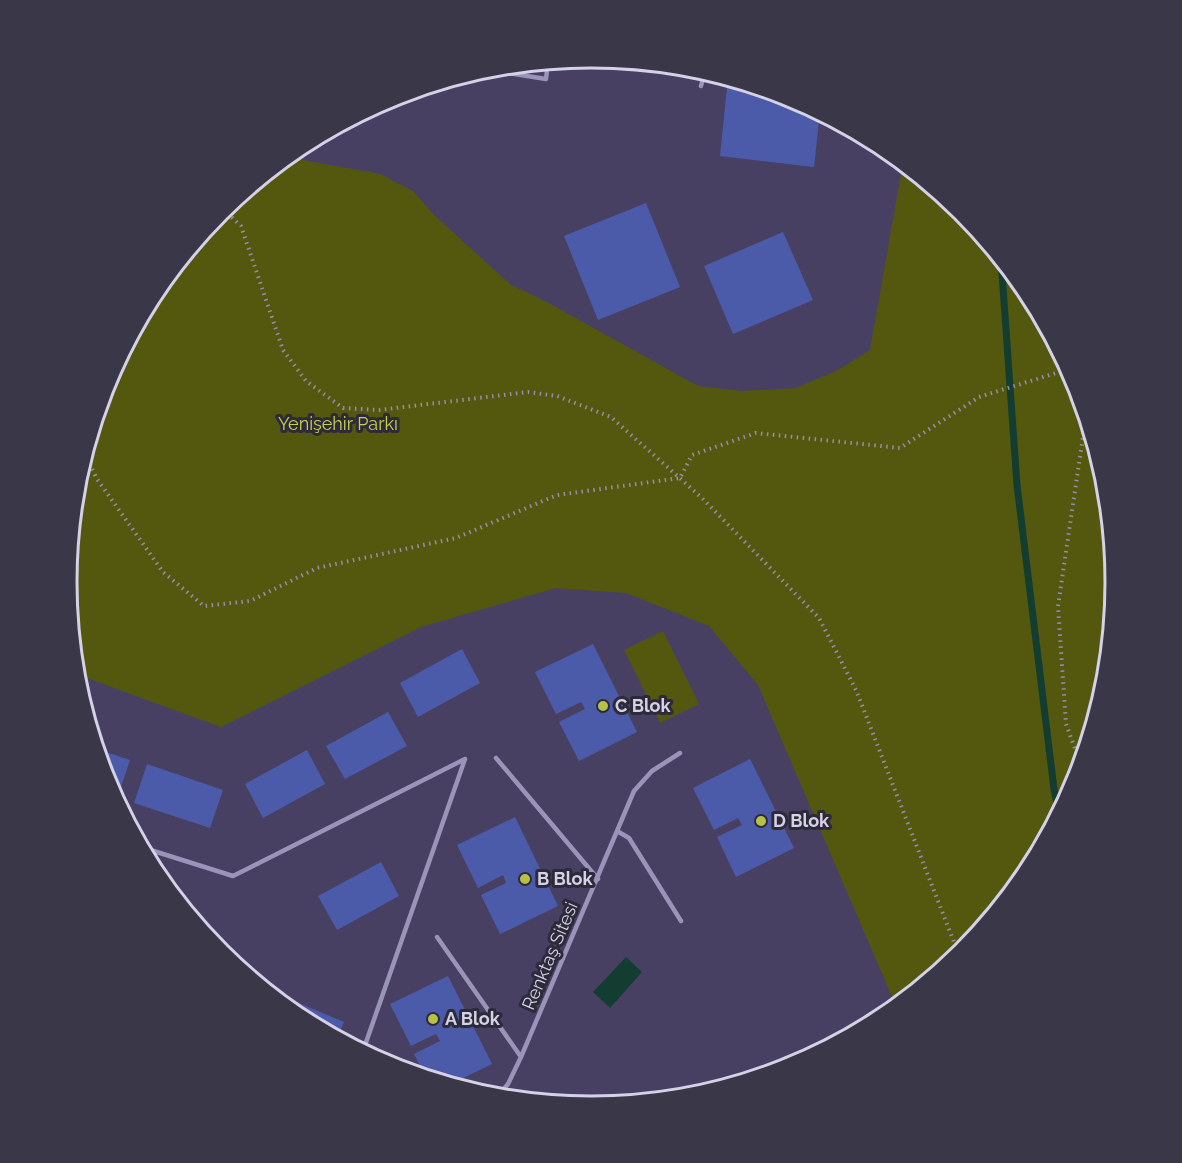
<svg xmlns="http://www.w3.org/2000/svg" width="1182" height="1163" font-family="Raleway,sans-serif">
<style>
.green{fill:#54580f}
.water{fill:#143d32}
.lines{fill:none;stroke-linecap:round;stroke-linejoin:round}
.stream{stroke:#143d32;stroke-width:7}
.building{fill:#4c5ba9}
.path{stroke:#938eaa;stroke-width:4;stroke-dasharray:1.5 4.5;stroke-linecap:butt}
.service{stroke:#9b94ba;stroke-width:4.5}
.poi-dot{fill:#b8c147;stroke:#2d2a3a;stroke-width:2}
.labels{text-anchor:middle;stroke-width:6;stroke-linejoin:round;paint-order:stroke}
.park-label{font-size:18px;fill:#c7d04a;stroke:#2d2a3a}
.poi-label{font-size:18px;font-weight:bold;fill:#d5d1e7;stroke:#2d2a3a;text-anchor:start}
.street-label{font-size:18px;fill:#d5d1e7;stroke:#2d2a3a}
.rim{fill:none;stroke:#d5d1e7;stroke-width:3}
</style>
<rect width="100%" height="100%" fill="#474063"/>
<path class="green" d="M286,157L380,174L413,191L434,215L511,285L545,301L698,386L742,391L796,388L838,370L870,350L903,163L962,211L1027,290L1076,381L1105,480L1115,582L1105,684L1075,783L1027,873L962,953L896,1006L758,685L709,626L626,593L556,588L421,627L221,727L76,674L67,581L77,479L107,380L155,290L220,210Z
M663,631L699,704L660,723L624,650Z"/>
<path class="water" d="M626,957L642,972L610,1008L593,992Z"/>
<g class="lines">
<path class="stream" d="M1001,259L1017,485L1054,789L1059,813"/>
</g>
<path class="building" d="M591,57L666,64L665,74L564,60Z
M728,78L792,97L820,112L814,167L720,156Z
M646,203L680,287L598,320L564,236Z
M783,232L813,300L733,334L704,266Z
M593,644L637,732L579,761L559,722L585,709L581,702L556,714L535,672Z
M462,649L480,683L418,717L400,683Z
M388,712L407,746L345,779L326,746Z
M96,749L130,760L117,799L106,782Z
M307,750L325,784L263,818L245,784Z
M750,759L794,848L736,877L717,837L742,825L738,818L714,830L693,788Z
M147,764L223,790L210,828L134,803Z
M515,817L558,906L500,934L481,895L506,883L503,875L478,888L457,845Z
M381,862L399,896L337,930L318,896Z
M448,976L492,1064L451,1084L426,1077L414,1054L440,1041L436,1034L411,1046L390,1004Z
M270,991L344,1022L337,1038L299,1017L270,993Z"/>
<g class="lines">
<path class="path" d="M223,209L241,226L283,350L306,381L343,408L379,410L528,392L557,396L611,417L702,498L819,618L856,690L959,955
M84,453L97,479L163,572L204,606L250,601L317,568L456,538L557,495L680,478L692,455L756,433L900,448L979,397L1069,369
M1081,765L1066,724L1058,606L1086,416"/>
<path class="service" d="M482,69L546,79L548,61
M701,86L705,71
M496,758L598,879
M617,831L629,838L681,921
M141,847L233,876L465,759L363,1051
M437,937L521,1057
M497,1097L508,1084L521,1057L634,791L652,771L680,753"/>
</g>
<g class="poi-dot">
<circle cx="603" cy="706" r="6"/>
<circle cx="761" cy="821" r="6"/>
<circle cx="525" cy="879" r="6"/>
<circle cx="433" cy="1019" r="6"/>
</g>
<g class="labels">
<g class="park-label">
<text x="338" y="430">Yenişehir Parkı</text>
</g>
<g class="poi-label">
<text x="615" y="712">C Blok</text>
<text x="773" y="827">D Blok</text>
<text x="537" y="885">B Blok</text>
<text x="445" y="1025">A Blok</text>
</g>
<g class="street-label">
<text transform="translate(550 956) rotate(-67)" y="6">Renktaş Sitesi</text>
</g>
</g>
<path d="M0 0H1182V1163H0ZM77 582a514 514 0 1 1 1028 0a514 514 0 1 1-1028 0Z" fill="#3a3748" fill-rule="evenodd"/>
<path class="rim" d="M77 582a514 514 0 1 1 1028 0a514 514 0 1 1-1028 0Z"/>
</svg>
